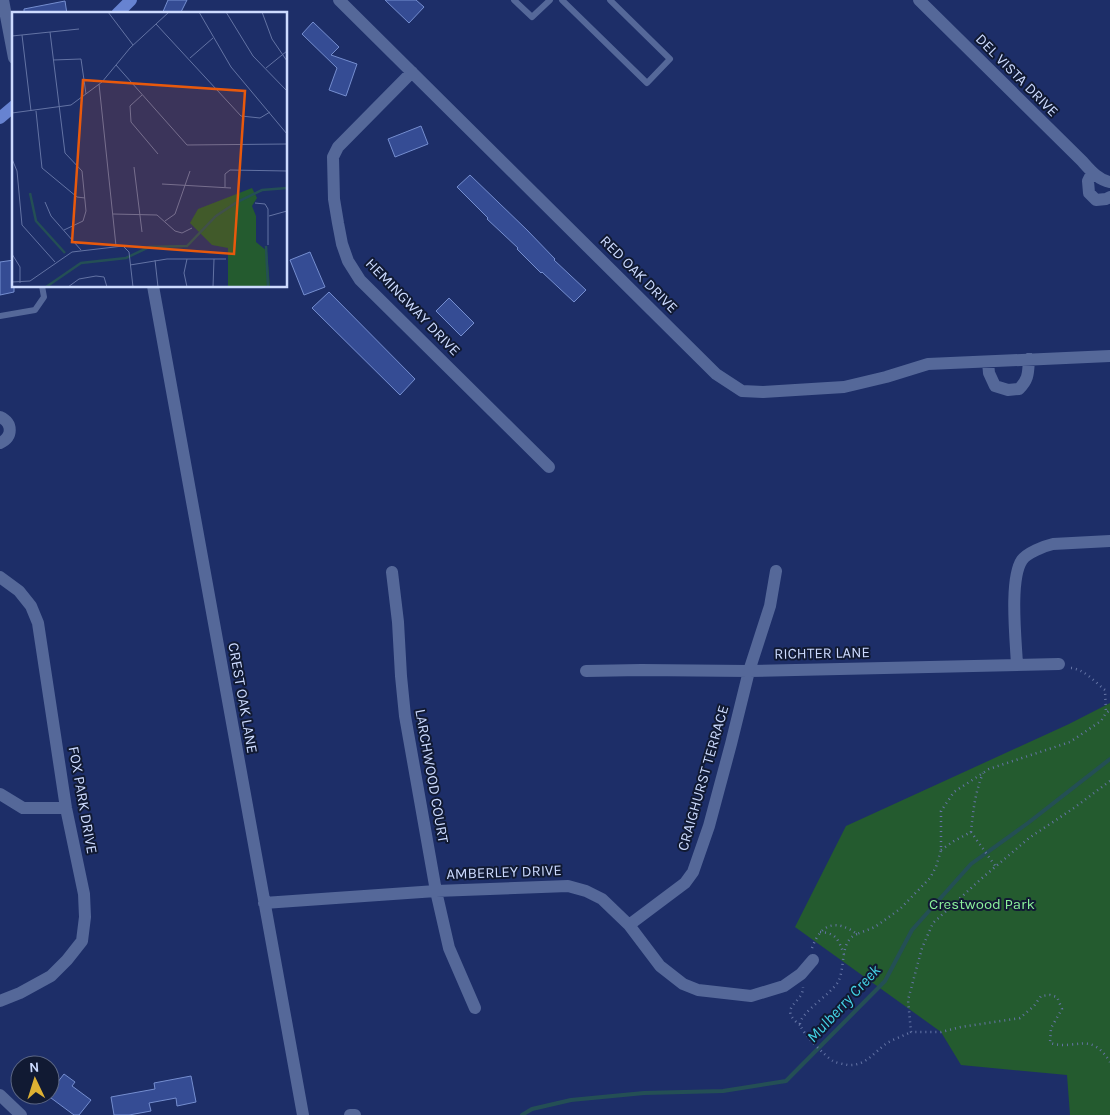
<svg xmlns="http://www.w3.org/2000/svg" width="1110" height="1115" font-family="Karla,sans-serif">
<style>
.green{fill:#245b2f}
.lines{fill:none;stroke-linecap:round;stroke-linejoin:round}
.stream{stroke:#244f55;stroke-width:4}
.building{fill:#354c94;stroke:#758ed0}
.path{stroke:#6575a6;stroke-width:2.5;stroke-dasharray:1 4;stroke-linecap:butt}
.lane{stroke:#556899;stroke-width:6}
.street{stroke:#556899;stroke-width:12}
.secondary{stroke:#6783d1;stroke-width:12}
.labels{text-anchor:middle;stroke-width:4;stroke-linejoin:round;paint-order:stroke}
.street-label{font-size:15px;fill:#cddbff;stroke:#111a33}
.park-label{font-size:15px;fill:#8bf19b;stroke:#111a33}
.water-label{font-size:16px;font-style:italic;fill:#44d3e6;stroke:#111a33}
.inset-river{fill:none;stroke:#244f55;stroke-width:2.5}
.inset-road{fill:none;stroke:#6373a4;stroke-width:1}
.view{fill:#e8590c;fill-opacity:0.15;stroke:#e8590c;stroke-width:2.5}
.inset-edge{fill:none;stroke:#cddbff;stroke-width:2.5}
</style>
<rect width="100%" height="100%" fill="#1d2e68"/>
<path class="green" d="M1110,703V1115H1070L1067,1075L961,1065L941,1032L795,927L846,826L1069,724Z"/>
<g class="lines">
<path class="stream" d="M522,1115L532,1109L571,1100L644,1093L723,1091L786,1081L885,981L912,930L971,864L1028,823L1110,759"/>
</g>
<path class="building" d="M168,0H187L180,14H162Z
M385,0H416L424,7L409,23Z
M65,1L67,14H24V9Z
M313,22L339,47L331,55L357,64L346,96L329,90L337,68L302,34Z
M421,126L428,144L395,157L388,139Z
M470,175L527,230L555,259L554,260L586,290L574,302L542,272L541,273L517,249L518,248L487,219L488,218L457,187Z
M310,252L325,287L304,295L290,260Z
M14,260V292L0,295V262Z
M329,292L415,379L400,395L312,308Z
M449,298L474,323L461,336L436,311Z
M64,1074L75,1082L72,1086L91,1100L79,1115H74L47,1095H50V1092Z
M191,1076L196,1102L177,1106L176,1098L149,1103L151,1111L129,1115H114L111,1097L155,1089L154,1083Z"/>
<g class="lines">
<path class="path" d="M1071,668C1084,669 1095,682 1105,690L1106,713
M1110,781L1074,808L1029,838L981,879L933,923L922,948L908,1000L911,1032H941L961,1027L1020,1018L1034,1006L1041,996L1050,995L1057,997L1062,1009L1051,1028L1050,1043C1077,1051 1090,1030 1110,1062
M971,832L996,867
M941,850L954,841L971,832C973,811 975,793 983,773
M820,932C837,933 838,940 844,954
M857,934C839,941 846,967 838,982C831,994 800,1013 800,1024C801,1032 825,1056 833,1061C837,1063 843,1064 848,1065C866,1066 873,1053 887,1043C894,1039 903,1036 911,1032
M812,948C821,923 836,919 857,934L875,927L900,909L930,878L936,867L941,850V811L954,792L989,769L1070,742L1101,721L1106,713L1110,710
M800,1025C776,1007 804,1003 803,987"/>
<path class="lane" d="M514,0L532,17L550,0
M562,0L647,83L670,59L610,0
M0,316L35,310L44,297L42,286"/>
<path class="street" d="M3,0L14,58
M339,0L716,374L742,391L763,392L844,387L886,377L928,364L1110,356
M919,0L1082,161C1090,170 1098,180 1110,182
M412,72L338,147L333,157L334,199L338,223L342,244L348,261L360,280L549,467
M1092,173L1088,181L1089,193L1096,200L1106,199L1110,197
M153,286L303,1115
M988,362L989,373L995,386L1008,390L1019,389C1029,379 1028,373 1029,359
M0,417C13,423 13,437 0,443
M392,572L398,622L401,676L405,716L436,891L449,948L475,1008
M0,577L19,591L31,606L38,623L66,808L84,894L85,917L82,941L67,960L51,976L20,993L0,1001
M1017,665C1016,641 1009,579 1022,560C1027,553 1044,546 1053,544L1110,541
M586,671L641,670L749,671L1059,664
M0,794L23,808H66
M264,903L436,891L568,886L586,891L602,899L629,925L660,966L683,984L698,990L751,996L784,986L801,974L813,960
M629,925L685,883L693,872L709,826L731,744L749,671L770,606L776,571
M0,1095L21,1115
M350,1115H355"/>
<path class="secondary" d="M117,14L131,0
M0,118L14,106"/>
</g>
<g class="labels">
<g class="street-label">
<text transform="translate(1017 75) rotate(45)" y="5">DEL VISTA DRIVE</text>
<text transform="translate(639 274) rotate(45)" y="5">RED OAK DRIVE</text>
<text transform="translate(413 307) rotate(46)" y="5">HEMINGWAY DRIVE</text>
<text transform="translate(822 653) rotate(-1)" y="5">RICHTER LANE</text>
<text transform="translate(243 698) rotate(80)" y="5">CREST OAK LANE</text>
<text transform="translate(432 776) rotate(80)" y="5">LARCHWOOD COURT</text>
<text transform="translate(703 778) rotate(-74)" y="5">CRAIGHURST TERRACE</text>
<text transform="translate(83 800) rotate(80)" y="5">FOX PARK DRIVE</text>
<text transform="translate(504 872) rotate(-2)" y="5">AMBERLEY DRIVE</text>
</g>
<g class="park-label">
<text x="982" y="909">Crestwood Park</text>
</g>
<g class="water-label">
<text transform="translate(843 1003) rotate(-47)" y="6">Mulberry Creek</text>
</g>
</g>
<g transform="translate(12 12)">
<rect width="275" height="275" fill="#1d2e68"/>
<path d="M240,176L245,186L240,194L244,204V230L255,239L258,275H216V236L200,233L178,211L186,197Z" fill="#245b2f"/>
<path class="inset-river" d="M18,181L24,209L53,241M254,234L256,275M34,275L69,251L114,246L137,235L175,234L204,204L225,190L250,178L275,176"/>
<path class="inset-road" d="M96,0L121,33M187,0L219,55L275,122M214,0L241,44L275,79M250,0L260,27L275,49M144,12L229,104L248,106L258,100M38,20L53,141L70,159L74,199L71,209L52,218M10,23L19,99M0,24L67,17M178,46L201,26M41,48L69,47L74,82M104,53L175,133L275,132M254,56L275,39M87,72L104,234M130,83L118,94L119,110L146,142M24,99L30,156L65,185L73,186M0,101L59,93L90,70L118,36L157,0M0,147L5,159L10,213L43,250M122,155L130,220M150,172L219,176M213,175V162L218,158L275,159M33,190L39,204L69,238M243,191L253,192L256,197V233M101,202L145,203L163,219L170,221L180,216M257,204L275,199M153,209L163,202L178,159M0,242L8,255V271M175,247L172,261L175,275M143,248L146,275M118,253L155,247H214M0,270L18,269L60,240L111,234L117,240L121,275M56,275L67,267L84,264L92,265L95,275M201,275L202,247"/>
<path class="view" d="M71,68L233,79L222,242L60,230Z"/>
<rect width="275" height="275" class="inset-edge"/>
</g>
<g transform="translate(35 1080) rotate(356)"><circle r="24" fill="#111a33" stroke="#5c6785"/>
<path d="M0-4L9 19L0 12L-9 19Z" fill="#deb133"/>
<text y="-8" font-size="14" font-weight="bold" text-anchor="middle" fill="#cddbff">N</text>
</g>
</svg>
